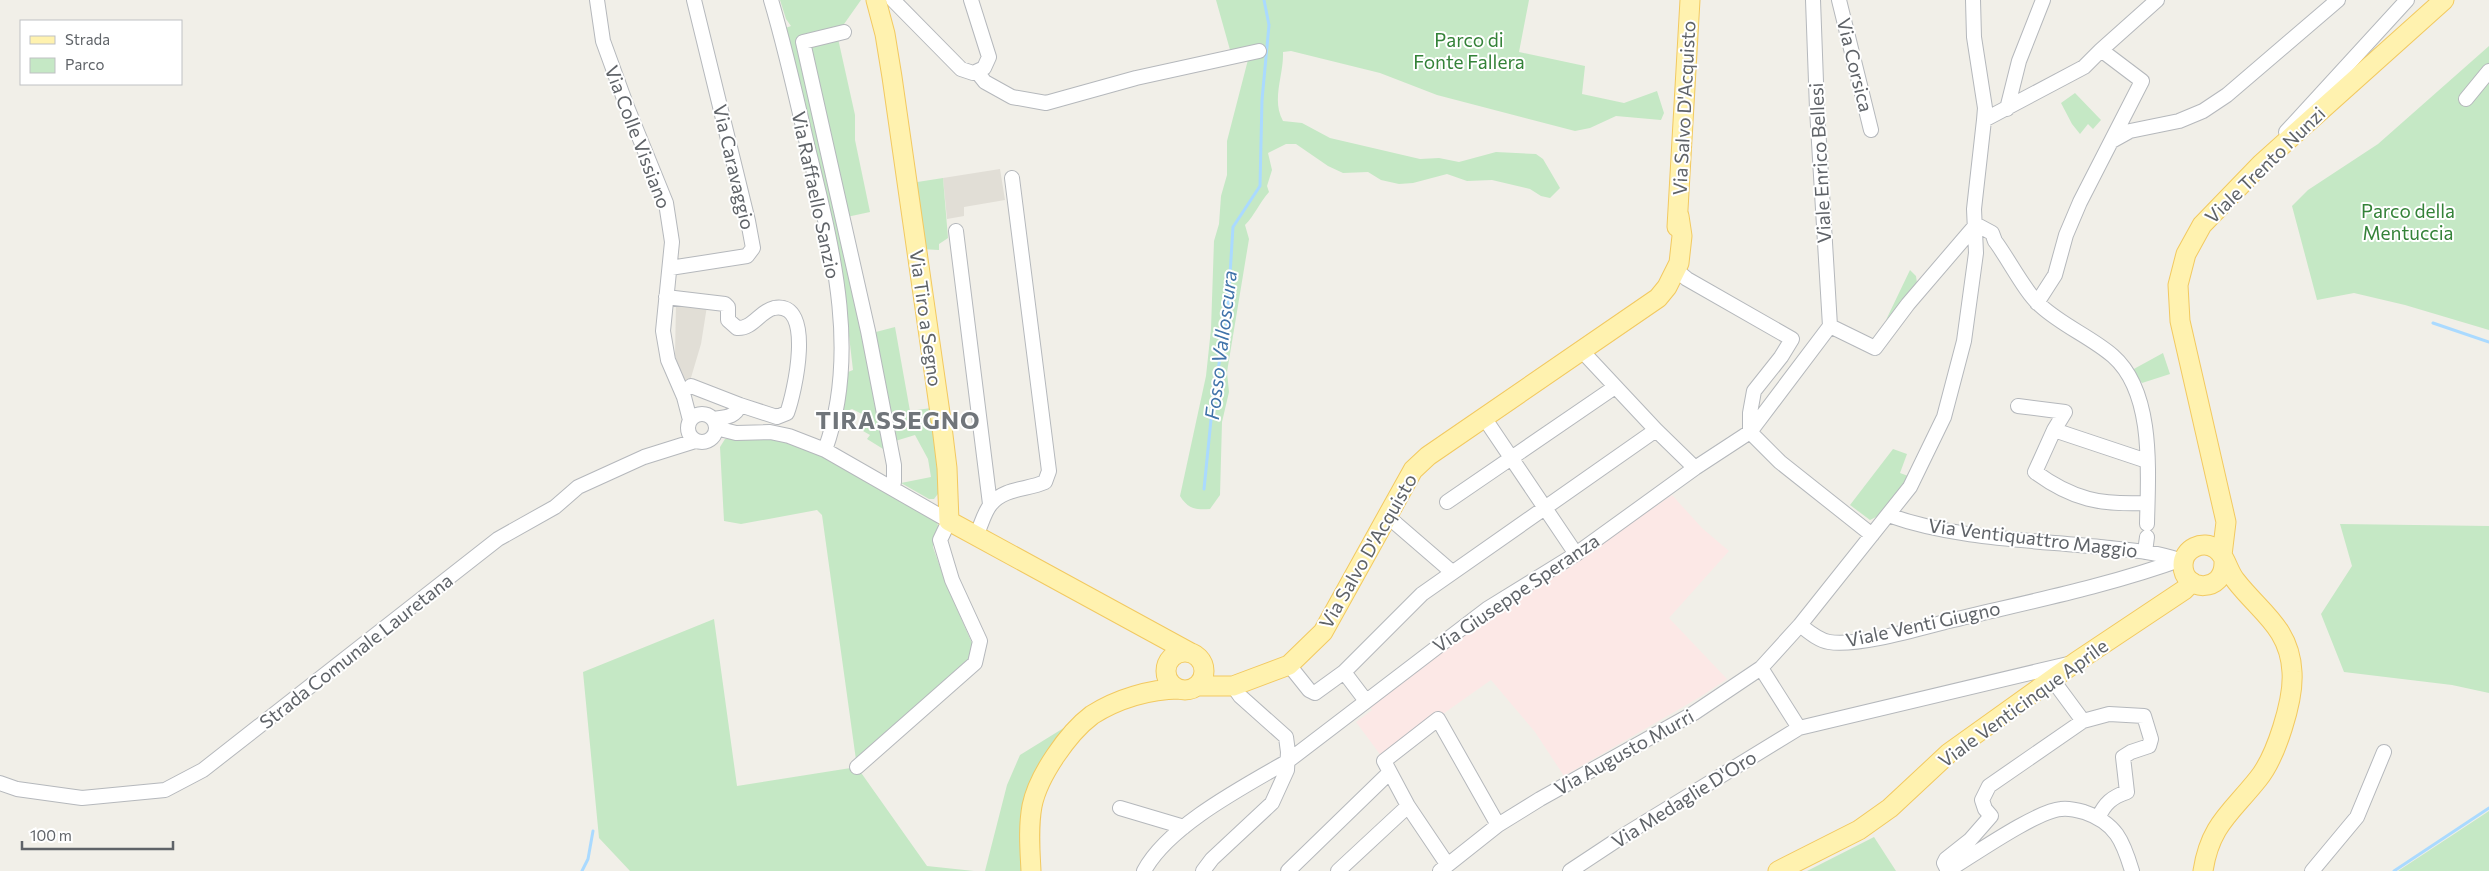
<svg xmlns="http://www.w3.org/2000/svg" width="2489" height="871" font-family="Commissioner,sans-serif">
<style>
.education{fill:#e1ded6}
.medical{fill:#fce8e6}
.green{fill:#c5e8c5}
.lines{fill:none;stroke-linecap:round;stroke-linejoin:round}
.stream{stroke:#aadaff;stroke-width:3}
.minor-casing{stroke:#b5b8bc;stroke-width:16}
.major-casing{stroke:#f2c960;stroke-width:21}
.minor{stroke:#fff;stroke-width:14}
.major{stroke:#fff2af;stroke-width:19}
.labels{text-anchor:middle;stroke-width:4;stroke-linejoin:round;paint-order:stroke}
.park-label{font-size:19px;fill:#348238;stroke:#fff}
.street-label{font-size:19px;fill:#5f6368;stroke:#fff}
.water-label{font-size:20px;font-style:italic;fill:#4174aa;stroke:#fff}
.district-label{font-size:24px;font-weight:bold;letter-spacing:1px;fill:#70757a;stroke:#fff}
</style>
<rect width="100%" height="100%" fill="#f1efe8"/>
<path class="education" d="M1000,169L1005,200L964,207V216L947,219L943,178Z
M676,304L707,306L701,344L687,391L675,356Z"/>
<path class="medical" d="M1672,495L1702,528L1729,551L1669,618L1727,679L1700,697L1564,776L1535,732L1491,680L1382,757L1356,722L1372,710L1368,704L1466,630L1579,559Z"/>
<path class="green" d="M780,0H861L837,34L855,115V140L870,212L842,218L888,452L867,439L870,435L863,431L862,414L852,409L842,413L848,372L853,370L846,310L780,30L791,26L786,19Z
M1216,0H1529L1519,52L1585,66L1582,94L1624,103L1657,91L1664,113L1661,120L1616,116L1590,128L1575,131L1437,95L1380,73L1291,51L1283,52C1284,75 1271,100 1283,121L1302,123L1330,138L1420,159L1439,158L1459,162L1496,152L1536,154L1543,159L1560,188L1550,198L1541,196L1530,189L1492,180L1467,181L1447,174L1413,183L1399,184L1381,180L1368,172L1343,173L1328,166L1296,144H1286L1268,153L1272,170L1267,186L1269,192C1259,203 1255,215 1245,225L1249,239L1227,372L1229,392L1222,422L1220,495L1210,509C1196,510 1188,509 1180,496L1206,376L1211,329L1214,241L1219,224L1221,196L1227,175V141L1250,52L1232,57Z
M2489,46V330L2405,305L2354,293L2317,300L2292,206L2308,190L2378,144Z
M2075,93L2101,120L2093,129L2088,124L2080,134L2072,124L2061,103Z
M943,178L948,238L939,244V250L920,249L911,183Z
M1910,270L1916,276L1917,283L1886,320Z
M895,327L910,411L931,408L941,490L934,499H929L901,483L931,477L928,459L915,435L892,442L872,333Z
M2163,353L2170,374L2142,383L2132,370Z
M768,436L823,455L937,522L939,530L934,536L933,547L946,584L972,643L975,663L857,767L927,866L974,871H630L599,838L583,672L714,619L737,786L857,767L822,515L817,510L741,524L724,521L720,447L725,439Z
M1893,449L1907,454L1900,473L1911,477L1878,516L1870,520L1850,505Z
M2340,524L2489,526V693L2452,685L2344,672L2321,614L2352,566Z
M1075,721L1053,747L1026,871H985L1007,785L1020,755Z
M2489,811V871H2398Z
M1874,837L1896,871H1807Z"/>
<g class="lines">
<path class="stream" d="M2433,323L2489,342
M1204,489L1214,390L1227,322L1233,227L1260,186L1262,100L1269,25L1264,0
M582,871L588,859L593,831
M2394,871L2489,808"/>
<g class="minor-casing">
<path id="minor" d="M597,0L603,41L627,107L666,203L672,242L663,331L668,360L684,397L690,420
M771,0C785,47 796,96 807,144C831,243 861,351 825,450
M893,0L961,69L973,73L984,68L989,57L971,0
M1813,0L1817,109L1830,326
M1839,0L1871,130
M1973,0L1974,37L1985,108L1984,120L1974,209L1976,253L1964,341L1944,417L1910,487L1800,625C1809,632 1818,640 1829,642C1857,647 1921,628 1949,621C2028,602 2109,586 2185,558
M844,32L803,42L868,331L894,465V482L892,488
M977,72L985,82L1012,97L1046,103L1136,78L1259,51
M2466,99L2489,71
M2007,109L2019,61L2043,0
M1984,120L2084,67L2101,50L2157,0
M2286,132L2407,0
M2112,141L2130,131L2179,121L2203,111L2227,95L2338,0
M956,231L990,504
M670,268L747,256L753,248L748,221L694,0
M1676,270L1687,279L1792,339L1781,357L1754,391L1750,413V432
M666,297L725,304L728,307V320L737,328C753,329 760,311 774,308C816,300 794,395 787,413L777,417L740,405C735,418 725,417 713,419
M2037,303L2055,275L2066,235L2080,202L2142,81L2101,50
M1830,326L1875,348L1908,304L1974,227L1979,226L1992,233L1995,241C2008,258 2026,294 2041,306C2063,326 2091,337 2113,356C2155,393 2148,474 2147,524
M1582,351L1656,430L1695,468
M691,386L740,405
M2018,406L2065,412L2054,430L2035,472C2073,500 2101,505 2147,503
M688 428a14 14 0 1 1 28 0a14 14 0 1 1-28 0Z
M1485,419L1576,554
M716,428L736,433L770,432L789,436L825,450L949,521L940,540L952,580L980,641L975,663L857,767
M2054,430L2147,461
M1750,432L1780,462L1872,535
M1447,502L1615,387
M1386,515L1452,572
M1888,515C1955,539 2030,540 2100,547C2127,550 2154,551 2179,560
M976,536C981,526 984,512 991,504C1004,488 1027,490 1045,482L1049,471L1012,178
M2145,552L2147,537
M1289,665L1309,690L1315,693L1344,672L1422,594L1656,430
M1761,668L1799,728
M1344,672L1366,701
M2052,679L2083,721L2109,714L2144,716L2151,739L2149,746L2131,752L2123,757L2127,792C2112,797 2105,803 2098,818
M0,783L17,789L82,798L165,790L203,770L498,539L555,507L578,487L644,457L695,441
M1120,808L1184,827
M1447,864L1408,806L1384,761L1438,719L1498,825
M1144,871C1168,826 1243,787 1288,761L1487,609L1576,554L1695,468L1750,432L1830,326
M1203,871L1212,859L1272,803L1287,770L1288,752L1286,737L1240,696L1233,686
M1288,871L1389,773
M1338,871L1408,806
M1440,871L1498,825L1540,799L1694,713L1761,668L1800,625
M1570,871L1626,834L1799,728L2068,664
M1947,871C1972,856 2036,811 2061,809C2068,808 2077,810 2084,812C2116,823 2123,841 2132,871
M1948,871L1944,863L1946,859L1970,840L1991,816L1985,809L1982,800L1989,786L2083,721
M2312,871L2357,817L2384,752"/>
</g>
<g class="major-casing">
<path id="major" d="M876,0L885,34L892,77L942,427L947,468L949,521L1191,653
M1677,227L1690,0
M2222,555L2226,522L2180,321L2178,285L2186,254L2202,225L2261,164L2444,0
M1166 671a19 19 0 1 1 38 0a19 19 0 1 1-38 0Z
M1197,686H1233L1289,665L1323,632L1413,470L1428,456L1658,298L1667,287L1679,263L1682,236L1679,216
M1031,871C1030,850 1028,828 1032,806C1038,776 1068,733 1092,715C1117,699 1150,689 1179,689
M1778,871L1859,830L1890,808L1949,753L2076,662L2184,590L2192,582
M2203,871C2210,825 2231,813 2258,779C2276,757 2294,700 2292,672C2290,628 2260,612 2236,581C2228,572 2226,556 2216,549C2203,539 2183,549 2183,565C2183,593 2225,593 2224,562"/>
</g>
<use href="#minor" class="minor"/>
<use href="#major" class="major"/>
</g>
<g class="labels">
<g class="park-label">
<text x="1469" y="47">Parco di<tspan x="1469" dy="22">Fonte Fallera</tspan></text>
<text x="2408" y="218">Parco della<tspan x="2408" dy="22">Mentuccia</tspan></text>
</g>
<g class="street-label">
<text transform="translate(1855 65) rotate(76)" y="7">Via Corsica</text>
<text transform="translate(1684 108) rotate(-87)" y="7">Via Salvo D'Acquisto</text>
<text transform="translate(638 137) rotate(69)" y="7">Via Colle Vissiano</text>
<text transform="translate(1820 163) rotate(-93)" y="7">Viale Enrico Bellesi</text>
<text transform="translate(2265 165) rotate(-44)" y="7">Viale Trento Nunzi</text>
<text transform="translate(734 167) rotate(77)" y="7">Via Caravaggio</text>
<text transform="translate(816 195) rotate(78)" y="7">Via Raffaello Sanzio</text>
<text transform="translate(926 318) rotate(82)" y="7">Via Tiro a Segno</text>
<text transform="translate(2033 538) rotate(7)" y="7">Via Ventiquattro Maggio</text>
<text transform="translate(1368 551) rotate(-60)" y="7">Via Salvo D'Acquisto</text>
<text transform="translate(1516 593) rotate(-34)" y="7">Via Giuseppe Speranza</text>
<text transform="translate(1923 624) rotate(-12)" y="7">Viale Venti Giugno</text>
<text transform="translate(356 651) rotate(-38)" y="7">Strada Comunale Lauretana</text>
<text transform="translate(2023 703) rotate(-36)" y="7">Viale Venticinque Aprile</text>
<text transform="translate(1624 752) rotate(-29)" y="7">Via Augusto Murri</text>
<text transform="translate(1684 799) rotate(-32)" y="7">Via Medaglie D'Oro</text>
</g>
<g class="water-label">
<text transform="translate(1221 345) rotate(-83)" y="7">Fosso Valloscura</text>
</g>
<g class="district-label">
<text x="898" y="429">TIRASSEGNO</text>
</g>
</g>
<rect x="20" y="20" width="162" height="65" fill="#ffffff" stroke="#bfc1c3"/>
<rect x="30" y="36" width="25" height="8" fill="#fff2af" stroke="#bfc1c3"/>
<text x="65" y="45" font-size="15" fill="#5f6368">Strada</text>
<rect x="30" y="58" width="25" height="15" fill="#c5e8c5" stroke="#bfc1c3"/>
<text x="65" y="70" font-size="15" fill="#5f6368">Parco</text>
<path d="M22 841v8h151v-8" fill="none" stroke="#5f6368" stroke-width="2.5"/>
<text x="30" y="841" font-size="15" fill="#5f6368" stroke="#ffffff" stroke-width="4" paint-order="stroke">100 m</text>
</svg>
